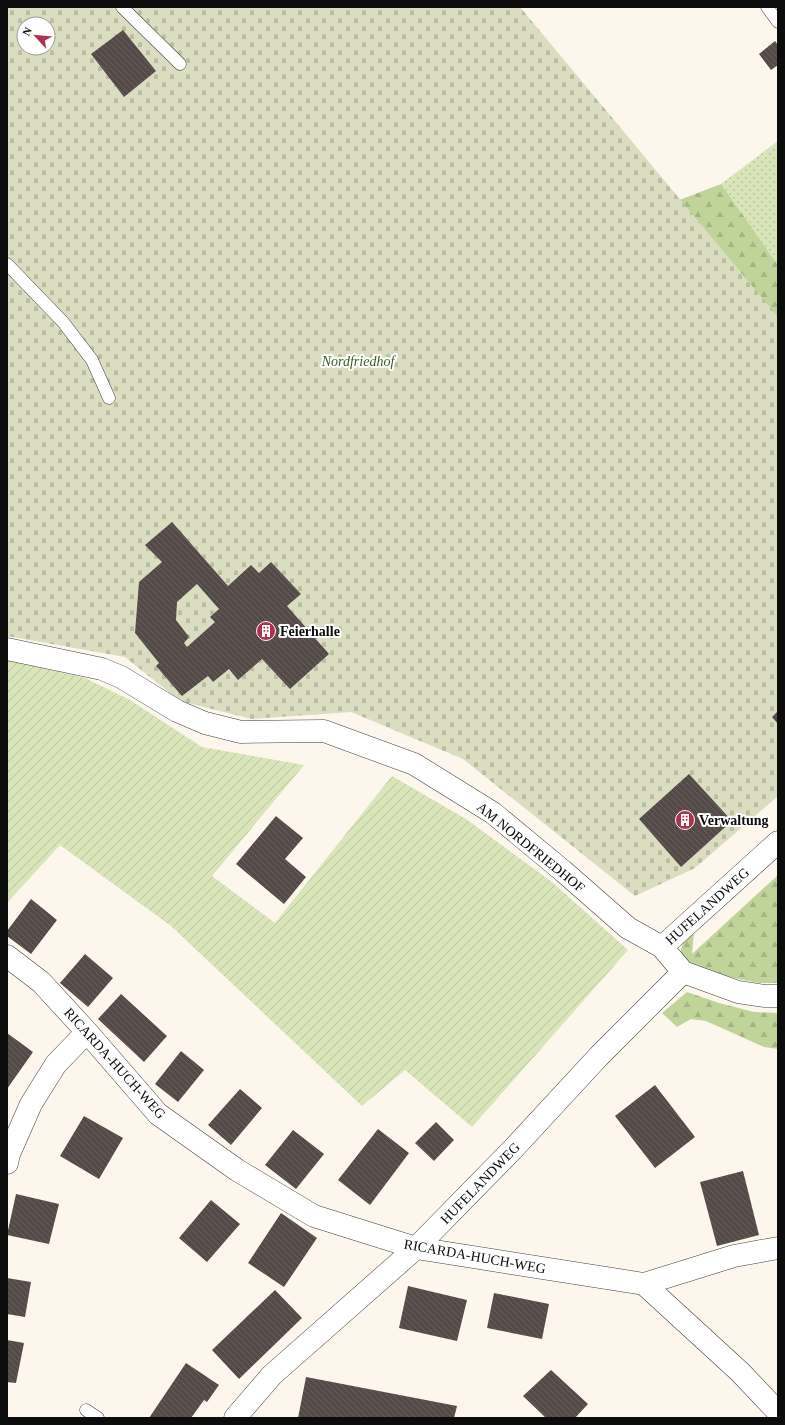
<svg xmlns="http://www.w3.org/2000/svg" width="785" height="1425" font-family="Georgia,serif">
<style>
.grass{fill:url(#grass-dots)}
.forest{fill:url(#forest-firs)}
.cemetery{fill:url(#cemetery-stones);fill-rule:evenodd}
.garden{fill:url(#garden-furrows)}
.building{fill:url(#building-back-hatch);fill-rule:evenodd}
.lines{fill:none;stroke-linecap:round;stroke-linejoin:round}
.service-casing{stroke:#3f3f3f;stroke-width:13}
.minor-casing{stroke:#3f3f3f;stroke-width:23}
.service{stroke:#fff;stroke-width:12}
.minor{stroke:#fff;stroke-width:22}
.labels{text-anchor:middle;stroke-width:4;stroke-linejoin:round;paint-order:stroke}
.park-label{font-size:14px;font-style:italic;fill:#3b5d22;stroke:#fff}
.poi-label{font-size:14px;font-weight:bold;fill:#0c0c0c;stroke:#fff;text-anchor:start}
.street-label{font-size:14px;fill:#0c0c0c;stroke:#fff}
</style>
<defs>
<pattern id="grass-dots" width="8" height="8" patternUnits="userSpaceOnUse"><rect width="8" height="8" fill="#d9e5b9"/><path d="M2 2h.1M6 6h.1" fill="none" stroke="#b9c39e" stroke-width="1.8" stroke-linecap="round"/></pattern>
<pattern id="forest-firs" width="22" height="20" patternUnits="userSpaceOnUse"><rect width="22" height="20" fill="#c0d49a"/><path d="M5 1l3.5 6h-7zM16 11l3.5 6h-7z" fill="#a4b584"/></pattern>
<pattern id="cemetery-stones" width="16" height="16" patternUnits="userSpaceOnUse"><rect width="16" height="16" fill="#daddc0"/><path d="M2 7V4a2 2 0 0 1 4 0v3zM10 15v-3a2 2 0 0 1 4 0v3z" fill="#babca4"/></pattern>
<pattern id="garden-furrows" width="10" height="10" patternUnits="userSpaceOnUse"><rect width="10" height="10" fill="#d9e5b9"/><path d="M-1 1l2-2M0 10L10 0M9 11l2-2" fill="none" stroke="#b9c39e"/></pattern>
<pattern id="building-back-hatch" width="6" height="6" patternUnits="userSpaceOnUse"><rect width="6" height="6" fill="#544b49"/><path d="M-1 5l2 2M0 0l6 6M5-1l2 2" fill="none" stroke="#68605f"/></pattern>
</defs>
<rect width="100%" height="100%" fill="#fdf6ec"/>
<path class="grass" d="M778,141V265L721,184Z"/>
<path class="forest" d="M721,184L778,265V401L630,219Z
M778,875V983C772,983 765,983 759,983C744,980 677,969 681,949C682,942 689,937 694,932L692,954Z
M687,992L719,1003L754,1012L778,1013V1049L764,1047L706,1021L691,1019L677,1027L662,1013Z"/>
<path class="cemetery" d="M7,7H520L778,317V796L695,868L635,896L463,759L351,712L252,719L180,701L125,657L7,636ZM24,24H48V48H24Z"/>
<path class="garden" d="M7,660L85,678L130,700L202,747L304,765L212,876L275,923L392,776L466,819L552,882L628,950L472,1127L405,1070L362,1106L171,926L60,845L7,903Z"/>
<path class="building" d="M123,30L156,71L124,97L91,54Z
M775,41L778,45V65L771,70L759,54Z
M172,522L228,586L251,565L259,573L271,562L301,594L287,606L329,654L290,689L262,659L238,680L229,669L213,682L208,676L182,696L156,666L159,663L135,633L139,582L162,562L145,545ZM197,584L219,609L210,617L215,622L187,647L184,643L189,637L176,620L177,602Z
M778,711V724L772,717Z
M689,774L732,821L681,867L639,819Z
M276,816L303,838L285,859L306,877L284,904L236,864Z
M31,899L57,920L31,954L7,936V931Z
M85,954L113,978L88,1007L60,983Z
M121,994L167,1036L144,1062L98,1019Z
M7,1033L33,1052L7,1089Z
M181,1051L204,1070L178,1102L155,1084Z
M655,1085L695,1137L655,1168L615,1116Z
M240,1089L262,1108L231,1145L208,1125Z
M84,1116L123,1138L99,1179L60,1156Z
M436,1122L454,1140L434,1161L415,1143Z
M378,1129L409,1153L370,1205L338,1180Z
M293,1130L324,1154L296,1189L265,1165Z
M743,1171L759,1235L717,1246L700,1182Z
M16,1194L59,1204L49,1244L7,1235Z
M211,1200L240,1224L207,1262L179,1238Z
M281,1213L317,1238L284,1287L248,1263Z
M7,1278L31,1282L25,1317L7,1314Z
M408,1286L467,1300L457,1341L399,1328Z
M275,1290L302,1318L239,1379L212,1350Z
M494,1293L549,1304L542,1339L487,1328Z
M7,1340L24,1343L16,1383L7,1382Z
M186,1363L219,1385L207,1402L204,1400L191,1418H149Z
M551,1370L588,1404L575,1418H546L523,1396Z
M306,1377L457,1406L454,1418H298Z"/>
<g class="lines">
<g class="service-casing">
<path id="service" d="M122,7L180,64
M767,7L778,22
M7,264L63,322L92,360L109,398
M86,1410L98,1418"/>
</g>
<g class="minor-casing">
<path id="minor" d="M7,649L102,669L121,677L177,711L205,723L241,732L324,731L414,764L493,813L563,871L628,928L662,947L683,972L738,992L765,996H778
M662,947L778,842
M7,956L41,982L87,1032L158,1114L237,1170L314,1216L416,1248L644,1284L740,1372L778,1412
M7,1163L9,1154L31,1104L56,1064L87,1032
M644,1284L734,1256L778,1248
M235,1418L272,1375L416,1248L513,1149L599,1056L683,972"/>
</g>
<use href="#service" class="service"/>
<use href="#minor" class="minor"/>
</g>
<defs>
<g id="building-disc" transform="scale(1)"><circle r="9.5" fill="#af3051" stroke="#fff"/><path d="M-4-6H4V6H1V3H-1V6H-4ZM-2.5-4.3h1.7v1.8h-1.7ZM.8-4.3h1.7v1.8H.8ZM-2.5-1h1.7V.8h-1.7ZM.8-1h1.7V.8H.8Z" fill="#fff"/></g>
</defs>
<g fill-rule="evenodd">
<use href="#building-disc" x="266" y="631"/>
<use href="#building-disc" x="685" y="820"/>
</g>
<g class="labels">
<g class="park-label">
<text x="358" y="366">Nordfriedhof</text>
</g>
<g class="poi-label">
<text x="280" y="636">Feierhalle</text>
<text x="699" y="825">Verwaltung</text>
</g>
<g class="street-label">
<text transform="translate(531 847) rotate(39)" y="5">AM NORDFRIEDHOF</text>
<text transform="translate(707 906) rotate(-42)" y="5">HUFELANDWEG</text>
<text transform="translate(115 1063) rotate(48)" y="5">RICARDA-HUCH-WEG</text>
<text transform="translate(480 1183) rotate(-46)" y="5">HUFELANDWEG</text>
<text transform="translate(475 1256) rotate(10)" y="5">RICARDA-HUCH-WEG</text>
</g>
</g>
<rect width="785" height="1425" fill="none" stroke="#0c0c0c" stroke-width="16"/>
<g transform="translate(36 36) rotate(297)"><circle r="19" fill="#ffffff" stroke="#9e9e9e"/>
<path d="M0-3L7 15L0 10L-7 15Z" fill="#af3051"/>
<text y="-6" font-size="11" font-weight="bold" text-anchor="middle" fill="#0c0c0c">N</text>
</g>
</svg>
